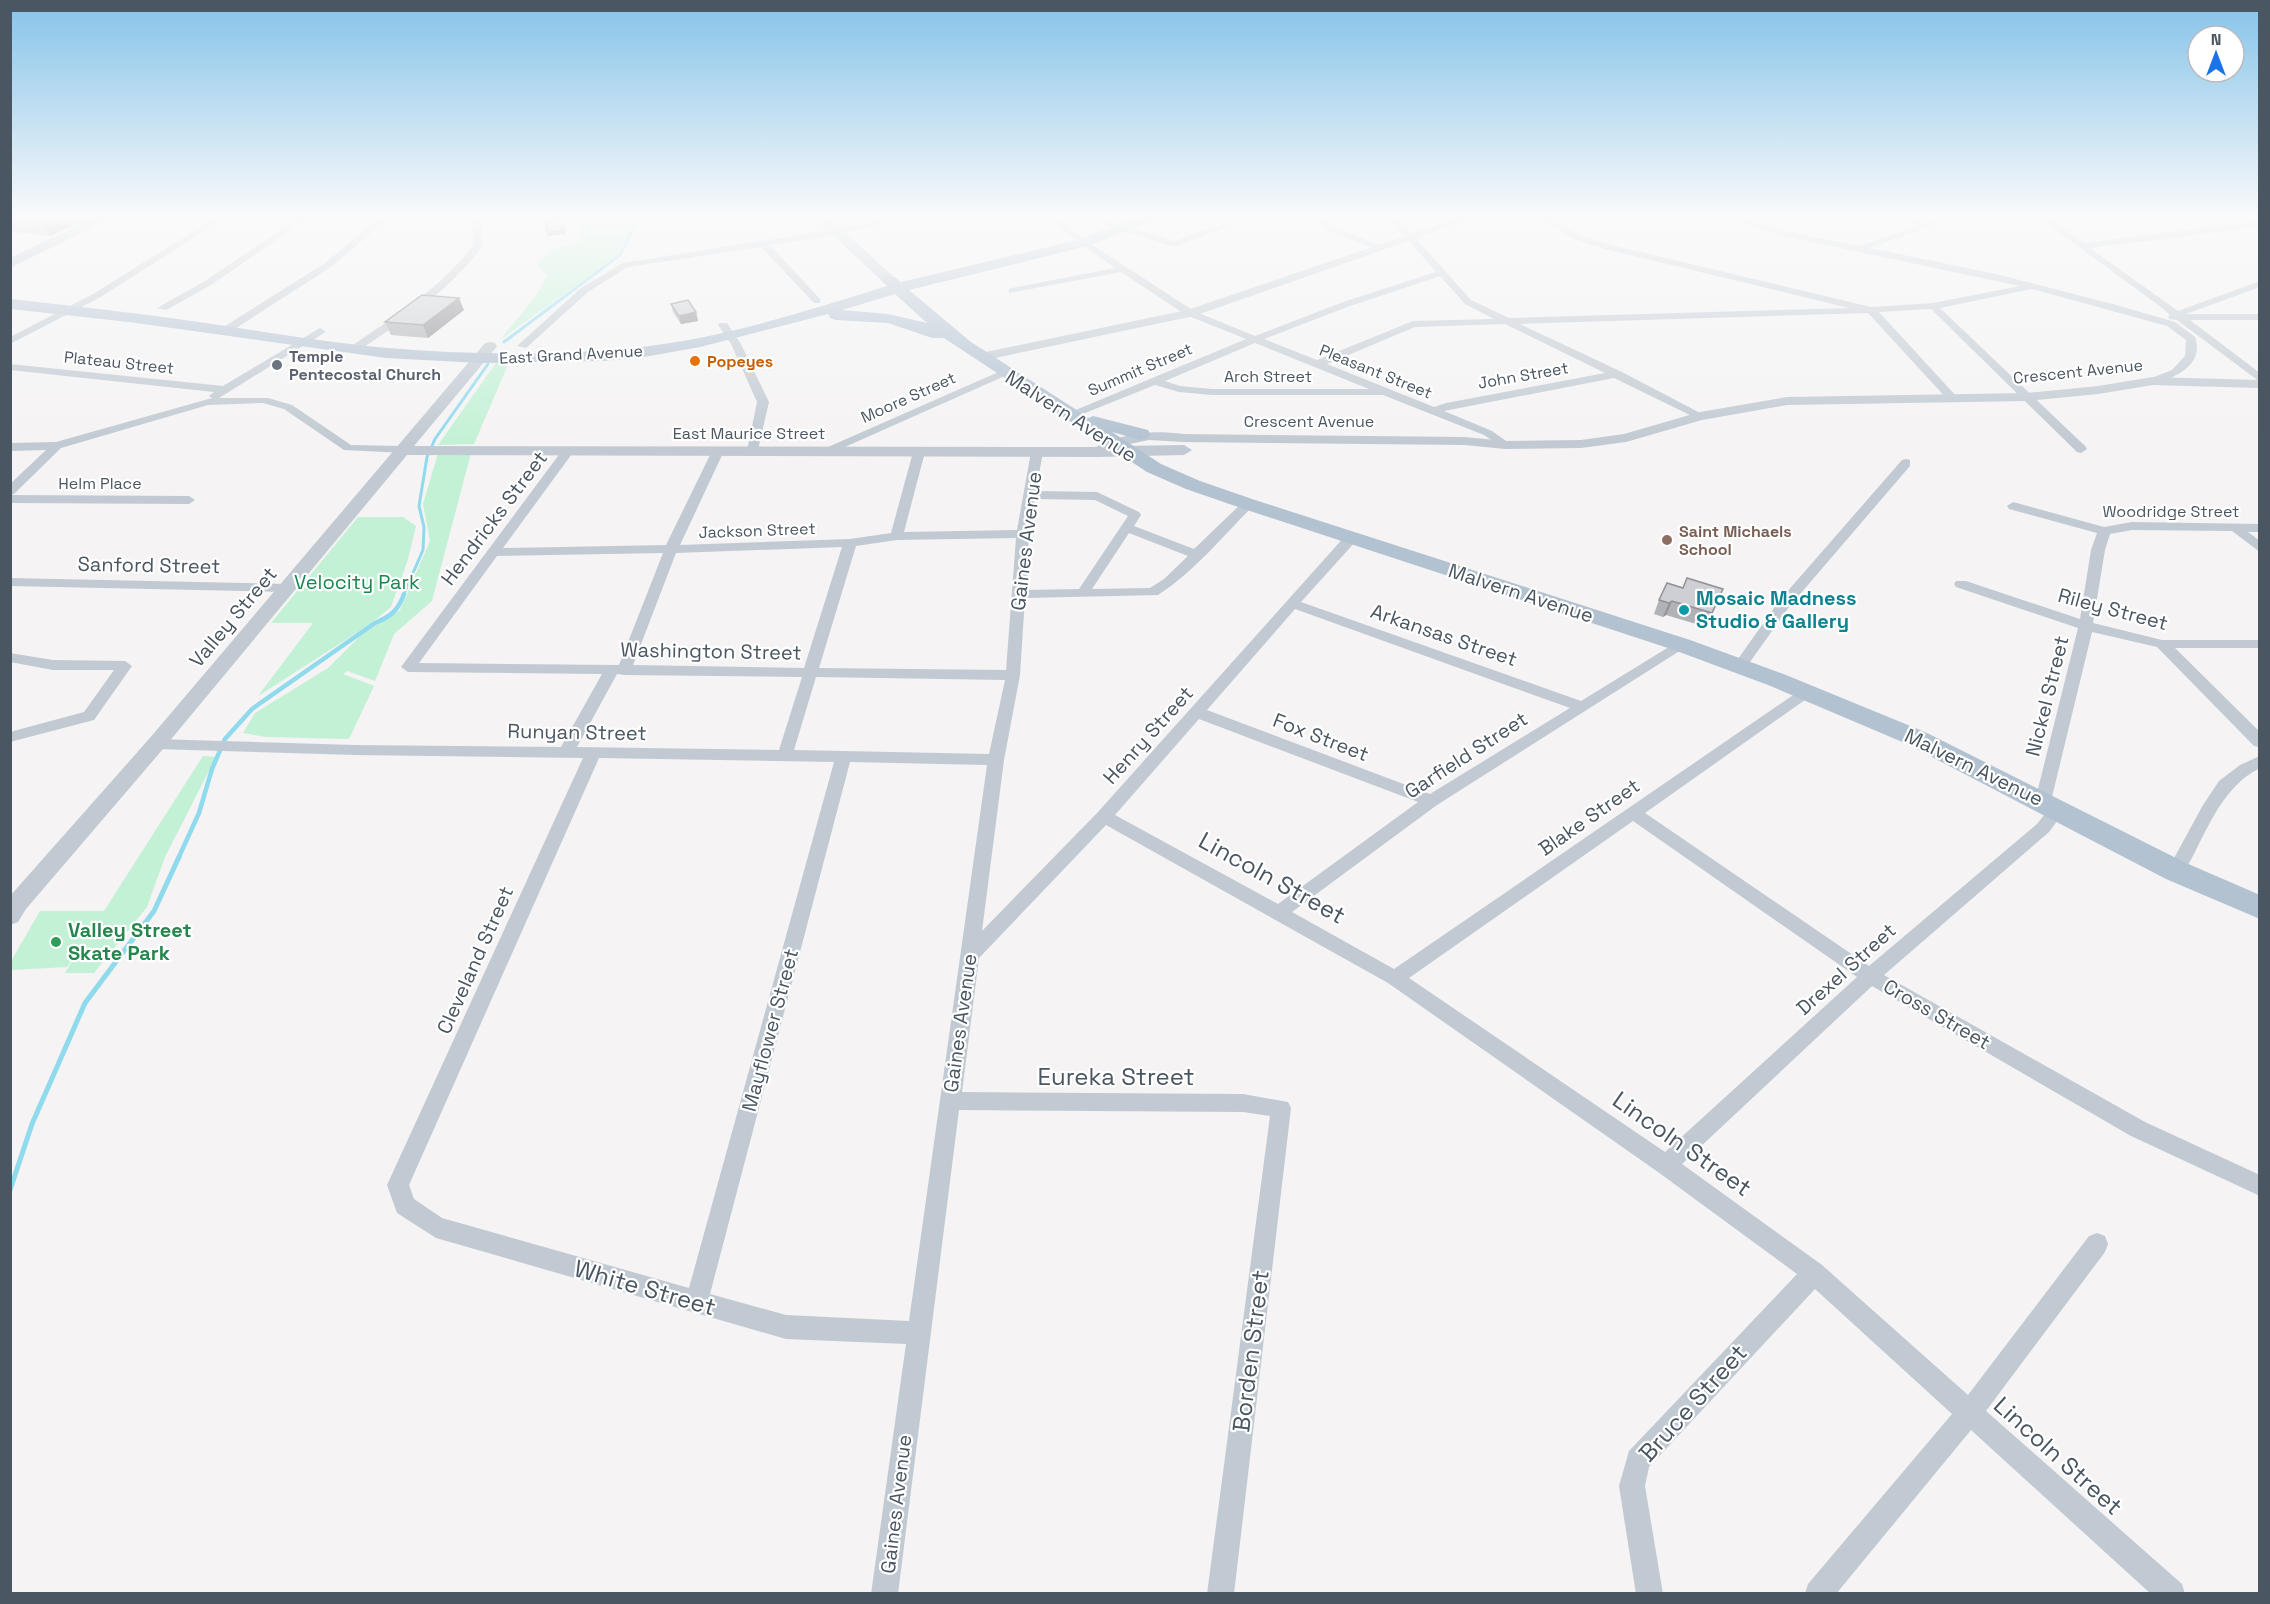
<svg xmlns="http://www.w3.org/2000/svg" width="2270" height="1604" font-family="'Space Grotesk',sans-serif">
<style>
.green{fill:#c3f1d5}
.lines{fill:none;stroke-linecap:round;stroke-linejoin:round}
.stream-far2{stroke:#90daee;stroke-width:3}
.stream-far1{stroke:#90daee;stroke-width:4.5}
.stream{stroke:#90daee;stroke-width:5}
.minor{fill:#c1cad2;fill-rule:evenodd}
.tertiary{fill:#c1cad2;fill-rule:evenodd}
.secondary{fill:#c1cbd6;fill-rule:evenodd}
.primary{fill:#b3c2d1;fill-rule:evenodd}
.wall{fill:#b0b2b7}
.shaded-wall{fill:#909195}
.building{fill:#cdcfd5;stroke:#909195;stroke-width:1.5}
.food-dot{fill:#e8710a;stroke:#fff;stroke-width:2}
.worship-dot{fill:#6b7280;stroke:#fff;stroke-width:2}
.education-dot{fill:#8d6e63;stroke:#fff;stroke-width:2}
.culture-dot{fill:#0f9aa8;stroke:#fff;stroke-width:2}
.leisure-dot{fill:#2e9e5b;stroke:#fff;stroke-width:2}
.labels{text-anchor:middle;stroke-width:4.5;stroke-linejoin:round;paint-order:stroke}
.far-street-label{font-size:16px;fill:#4a5661;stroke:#fff}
.far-worship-label{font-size:16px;font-weight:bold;fill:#5b616d;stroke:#fff;text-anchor:start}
.far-food-label{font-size:16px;font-weight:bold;fill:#c56008;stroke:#fff;text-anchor:start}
.far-education-label{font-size:16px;font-weight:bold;fill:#785e54;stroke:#fff;text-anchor:start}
.street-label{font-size:20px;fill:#4a5661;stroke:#fff}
.park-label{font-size:20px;fill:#17864f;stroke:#fff}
.culture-label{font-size:20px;font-weight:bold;fill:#0d838f;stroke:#fff;text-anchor:start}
.leisure-label{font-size:20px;font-weight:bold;fill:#27864d;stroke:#fff;text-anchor:start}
.near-street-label{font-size:24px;fill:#4a5661;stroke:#fff}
</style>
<rect width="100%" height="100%" fill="#f5f3f3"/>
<path class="green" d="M578,218H637L617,256L500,340L535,297L547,276L537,265L550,250L579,241Z
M498,360H510L474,444L438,445Z
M438,453H471L432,601L394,634L375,681L347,671L343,674L374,686L349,739L266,737L243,733L255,713L328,668L362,634L400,610L430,541L423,504Z
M358,517H403L416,526L408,559L391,607L369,625L258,696L313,623H271Z
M203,756L216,757L165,857L147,907L94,973H65L81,946L67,967L11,970V961L40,911H104Z"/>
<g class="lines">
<path class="stream-far2" d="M504,342L620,255L639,218
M403,596L423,550L424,527L419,506L427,457L435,439L488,364"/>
<path class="stream-far1" d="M178,859L199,813L212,769L225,739L252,709L375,623C391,616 398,611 404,594"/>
<path class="stream" d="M10,1190L32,1124L85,1003L154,911L179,857"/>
<path class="minor" d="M215,218H225L99,298L10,344V337L93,294Z
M298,218H308L211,285L166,310L157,308L205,281Z
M379,218H389L331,267L230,332H222V328L325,263Z
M472,218H480L483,245C451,290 403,321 358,351H350V347C394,317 442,288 473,245Z
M889,218H906L837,235L770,245L820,299V303H814L761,247L628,267L588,292L526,348L517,346L581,288L623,263L837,229Z
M1046,218H1056L1086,241L1194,311L1255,336L1343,302L1436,272L1389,218H1398L1471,300L1509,318L1849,308L1601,248L1574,239L1538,218H1549L1580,235L1607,244L1871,307L1933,303L2020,286L1783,236L1728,218H1742L1785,231L1859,246L1917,226L1895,218C1905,218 1914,221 1924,222C1932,223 1944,218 1953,218L1870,248L1996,274L2113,304L2175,322L2195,337C2205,365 2175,378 2153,384L2148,381L2149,379L2172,370L2185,356L2186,340L2167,326L2032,289L1940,308L2085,446L2087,449L2081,453L2077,452L1931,309L1879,312L1957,397V401H1949L1868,313L1520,324L1622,372L1706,416L1704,418H1696L1614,378L1444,411L1492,431L1509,443L1511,445L1505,449L1484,435L1383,395H1212L1179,392L1155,385L1070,419L1064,416L1066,414L1246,339L1186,315L1121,272L1009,293V289L1012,288L1115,268ZM1440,276L1465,304L1494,319L1413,321L1317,360L1264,339L1350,306ZM1505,324L1605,373L1446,403L1434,407L1327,364L1415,327ZM1255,343L1369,389H1212L1180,386L1165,381Z
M1313,218H1322L1330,225L1386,248L1378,250L1324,229Z
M2039,218H2049L2084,243L2260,221V227L2090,248L2178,311L2260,281V287L2186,314H2260V320H2190L2260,373V382L2177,320L2169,319L2168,317L2170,315L2161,307Z
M1108,220L1173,241L1223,224L1230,226L1174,247L1105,225L1104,223Z
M719,323H727L741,344L769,402L757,454L753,455L747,451L757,402L731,344L718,325Z
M320,328L325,331L324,333L219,398H268L292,405L351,445L401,446L407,450L405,453L344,450L284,409L263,403L208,405L61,448L14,494L10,495V484L46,450L10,451V443L56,442L212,398L209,396L214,392L10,370V364L223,386Z
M1003,370L1008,373L1007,375L829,454L825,455L819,451Z
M568,447L574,451L503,548L666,545L712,451L718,447L724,451L680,545L850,539L891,533L913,452L919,448L925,452L904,532L1017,530L1031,452L1037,448L1043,452L1036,491L1097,492L1139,512L1141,515L1134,526L1194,549L1244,501H1252L1254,504L1252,507C1222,537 1194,572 1158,595L1025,598L1020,675L1004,760L982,931L1098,812L1346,535H1356L1357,538L1356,541L1301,602L1581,701L1677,642H1687L1689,645L1437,805L1292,912L1394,969L1802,689L1807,687L1815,692L1812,695L1645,813L1869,966L2037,824L2052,805H2064L2066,809L2049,832L1884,975L2145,1122L2260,1175V1196L2131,1136L1872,986L1682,1164L1822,1265L1968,1395L2089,1236L2097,1233L2105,1236L2108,1244L2105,1252L1986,1411L2182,1584L2185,1594H2151L1971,1430L1836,1594H1805L1808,1584L1952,1414L1815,1289L1649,1467L1645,1486L1663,1594H1636L1619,1486L1629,1451L1797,1274L1658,1172L1388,983L1106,825L979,958L962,1092L1243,1094L1288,1102L1291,1108L1234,1594H1207L1270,1116L1243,1112L959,1110L898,1594H871L906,1344L786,1339L436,1238L397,1213L387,1185L583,758L355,755L156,749L150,748L148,744L150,740L156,739L355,745L561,747L602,674L408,672L401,667L564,448ZM1035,499L1095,500L1128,516L1079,589L1026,590L1029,534ZM1129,533L1188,556L1164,579L1150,588L1092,589ZM1016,538L1006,670L819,668L856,546L897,540ZM842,547L804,668L633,665L676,553ZM663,553L619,665L419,663L497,556ZM1295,609L1570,708L1430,794L1207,710ZM617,674L624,675L802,677L779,750L577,747ZM816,677L1005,680L989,754L794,750ZM1199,719L1418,802L1278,904L1115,815ZM599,758L834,762L689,1288L442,1218L414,1199L409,1185ZM850,762L987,765L909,1321L786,1315L710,1294ZM1633,821L1857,977L1665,1152L1409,978Z
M1906,459L1910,460V466L1789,607L1745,669H1735L1733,666L1779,601L1902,460Z
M10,495L189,496L195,500L189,504L10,503Z
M2013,502L2104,527L2132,522L2260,524V532H2248L2260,541V552L2232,531L2132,530L2110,534L2105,550L2093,623L2162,640H2260V648H2175L2260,732V747L2254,746L2157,647L2092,632L2051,801L2049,805H2037L2035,801L2078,628L1956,587L1954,584L1956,581H1966L2080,619L2091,550L2097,533L2009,509L2007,506Z
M10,578L286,584L293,588L286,592L10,586Z
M10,653L53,660L125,661L132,666L94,720L10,742V732L84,712L114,670H53L10,662Z
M2260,756V768C2218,789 2205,838 2182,876L2176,878L2170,876L2167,871L2203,805L2219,781L2240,765Z"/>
<path class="tertiary" d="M1458,218H1474L1194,316L981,361L974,357L981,353L1187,310Z
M490,342L495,343L497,346L495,349L414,446L1096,447C1126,432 1151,430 1184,434L1465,437L1505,441L1581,440L1624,434L1700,412L1787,397L2026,393L2098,386L2153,377L2260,380V388L2153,385L2098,394L2026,401L1787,405L1702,420L1626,442L1581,448L1505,449L1465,445L1184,442L1149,440L1120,446L1184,445L1192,450L1184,455L1097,457L407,455L163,749L26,909L18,922L10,925V896L149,739L485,343Z"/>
<path class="secondary" d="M815,218H829L894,277L896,280L894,283H884Z"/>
<path class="primary" d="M93,218H112L10,268V258Z
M1134,218H1154L1152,221L1088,246L909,290L971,342L1089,418L1093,416L1148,430L1150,434L1148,438L1141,440L1112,432L1161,464L1200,481L1255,500L1690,640L1786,675L1925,732L2186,863L2260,895V919L2166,879L1907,744L1768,685L1674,650L1241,508L1186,489L1147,472L944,338H932L888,323L836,320L830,318L828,314L700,347L644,357L604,361L481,363L386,358L129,322L10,309V299C74,306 136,313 199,322C262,331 325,343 388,348C471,355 558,356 641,347C725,338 806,311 887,286L881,280L883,277H895L901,282L1078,240ZM895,294L927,323L888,314L842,310Z"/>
</g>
<path class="wall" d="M12,218H89L50,236L14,232L10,227V219Z
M671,304L696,312L698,321L681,324L673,312Z
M464,310L428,338L391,335L385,322Z
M1683,588L1723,589L1706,627L1666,615L1663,617L1654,614L1659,600Z"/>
<path class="shaded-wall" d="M58,218H89L50,236L43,225Z
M562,218L566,234L548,236L547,232Z
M459,298L464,310L428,338L423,325Z
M696,312L698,321L681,324L679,316Z
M1672,601L1666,615L1663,617L1669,603Z"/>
<path class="building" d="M12,218H58L43,225L10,221V219Z
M545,218H562L564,230L547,232Z
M422,295L459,298L423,325L385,322Z
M688,300L696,312L679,316L671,304Z
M1687,578L1723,589L1712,613L1672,601L1669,603L1659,600L1667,583L1683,588Z"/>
<linearGradient id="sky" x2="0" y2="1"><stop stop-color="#85c3ea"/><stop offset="0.49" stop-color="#fafafa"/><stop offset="1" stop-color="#fafafa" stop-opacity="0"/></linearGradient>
<rect width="2270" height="443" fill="url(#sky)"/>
<circle class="food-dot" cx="695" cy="361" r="6"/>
<circle class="worship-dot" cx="277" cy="365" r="6"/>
<circle class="education-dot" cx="1667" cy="540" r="6"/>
<circle class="culture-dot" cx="1684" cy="610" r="6"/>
<circle class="leisure-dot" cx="56" cy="942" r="6"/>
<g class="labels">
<g class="far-street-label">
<text transform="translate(571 354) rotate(-3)" y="6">East Grand Avenue</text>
<text transform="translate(119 362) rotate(6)" y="6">Plateau Street</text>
<text transform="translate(1140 369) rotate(-23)" y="6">Summit Street</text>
<text transform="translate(1376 371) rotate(22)" y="6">Pleasant Street</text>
<text transform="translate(2078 371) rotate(-6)" y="6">Crescent Avenue</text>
<text transform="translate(1523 375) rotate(-10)" y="6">John Street</text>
<text x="1268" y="382">Arch Street</text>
<text transform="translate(908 397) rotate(-24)" y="6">Moore Street</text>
<text x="1309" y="427">Crescent Avenue</text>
<text x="749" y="439">East Maurice Street</text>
<text x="100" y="489">Helm Place</text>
<text x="2171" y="517">Woodridge Street</text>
<text transform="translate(757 530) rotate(-2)" y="6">Jackson Street</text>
</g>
<g class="far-worship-label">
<text x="289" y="362">Temple<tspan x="289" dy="18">Pentecostal Church</tspan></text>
</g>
<g class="far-food-label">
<text x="707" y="367">Popeyes</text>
</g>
<g class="far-education-label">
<text x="1679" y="537">Saint Michaels<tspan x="1679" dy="18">School</tspan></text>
</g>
<g class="street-label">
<text transform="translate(1071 416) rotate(33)" y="7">Malvern Avenue</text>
<text transform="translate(494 518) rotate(-53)" y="7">Hendricks Street</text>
<text transform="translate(1026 541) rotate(-83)" y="7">Gaines Avenue</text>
<text transform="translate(149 565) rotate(1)" y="7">Sanford Street</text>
<text transform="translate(1521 593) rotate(18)" y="7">Malvern Avenue</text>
<text transform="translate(2113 609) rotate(15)" y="7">Riley Street</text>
<text transform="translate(233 617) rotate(-50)" y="7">Valley Street</text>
<text transform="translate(1444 635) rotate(19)" y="7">Arkansas Street</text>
<text transform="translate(711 651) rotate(1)" y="7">Washington Street</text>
<text transform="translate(2047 696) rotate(-76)" y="7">Nickel Street</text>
<text transform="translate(577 732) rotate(1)" y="7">Runyan Street</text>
<text transform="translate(1148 735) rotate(-48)" y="7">Henry Street</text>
<text transform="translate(1321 737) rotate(21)" y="7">Fox Street</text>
<text transform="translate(1466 755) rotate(-33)" y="7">Garfield Street</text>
<text transform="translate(1974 767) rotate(26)" y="7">Malvern Avenue</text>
<text transform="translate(1589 817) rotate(-35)" y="7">Blake Street</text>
<text transform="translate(475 960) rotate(-66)" y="7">Cleveland Street</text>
<text transform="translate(1846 969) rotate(-42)" y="7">Drexel Street</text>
<text transform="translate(1937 1014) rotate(30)" y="7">Cross Street</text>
<text transform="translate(960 1023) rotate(-82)" y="7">Gaines Avenue</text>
<text transform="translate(770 1030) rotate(-75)" y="7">Mayflower Street</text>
<text transform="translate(896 1504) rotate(-83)" y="7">Gaines Avenue</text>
</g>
<g class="park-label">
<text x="357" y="589">Velocity Park</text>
</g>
<g class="culture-label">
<text x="1696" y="605">Mosaic Madness<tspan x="1696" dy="23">Studio &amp; Gallery</tspan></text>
</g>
<g class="leisure-label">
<text x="68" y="937">Valley Street<tspan x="68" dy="23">Skate Park</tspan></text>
</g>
<g class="near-street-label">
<text transform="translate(1272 878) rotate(29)" y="8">Lincoln Street</text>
<text x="1116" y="1085">Eureka Street</text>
<text transform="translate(1682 1144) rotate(35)" y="8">Lincoln Street</text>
<text transform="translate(645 1288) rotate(16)" y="8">White Street</text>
<text transform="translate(1251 1351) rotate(-83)" y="8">Borden Street</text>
<text transform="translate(1693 1403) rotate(-48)" y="8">Bruce Street</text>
<text transform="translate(2058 1456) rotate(42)" y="8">Lincoln Street</text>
</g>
</g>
<rect width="2270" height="1604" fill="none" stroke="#4a5661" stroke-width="24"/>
<g transform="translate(2216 54)"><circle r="28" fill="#ffffff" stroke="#b7bbc0" stroke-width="1.5"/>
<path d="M0-4.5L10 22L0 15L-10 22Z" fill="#1a73e8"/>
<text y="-9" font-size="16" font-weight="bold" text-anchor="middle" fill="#4a5661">N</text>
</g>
</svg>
